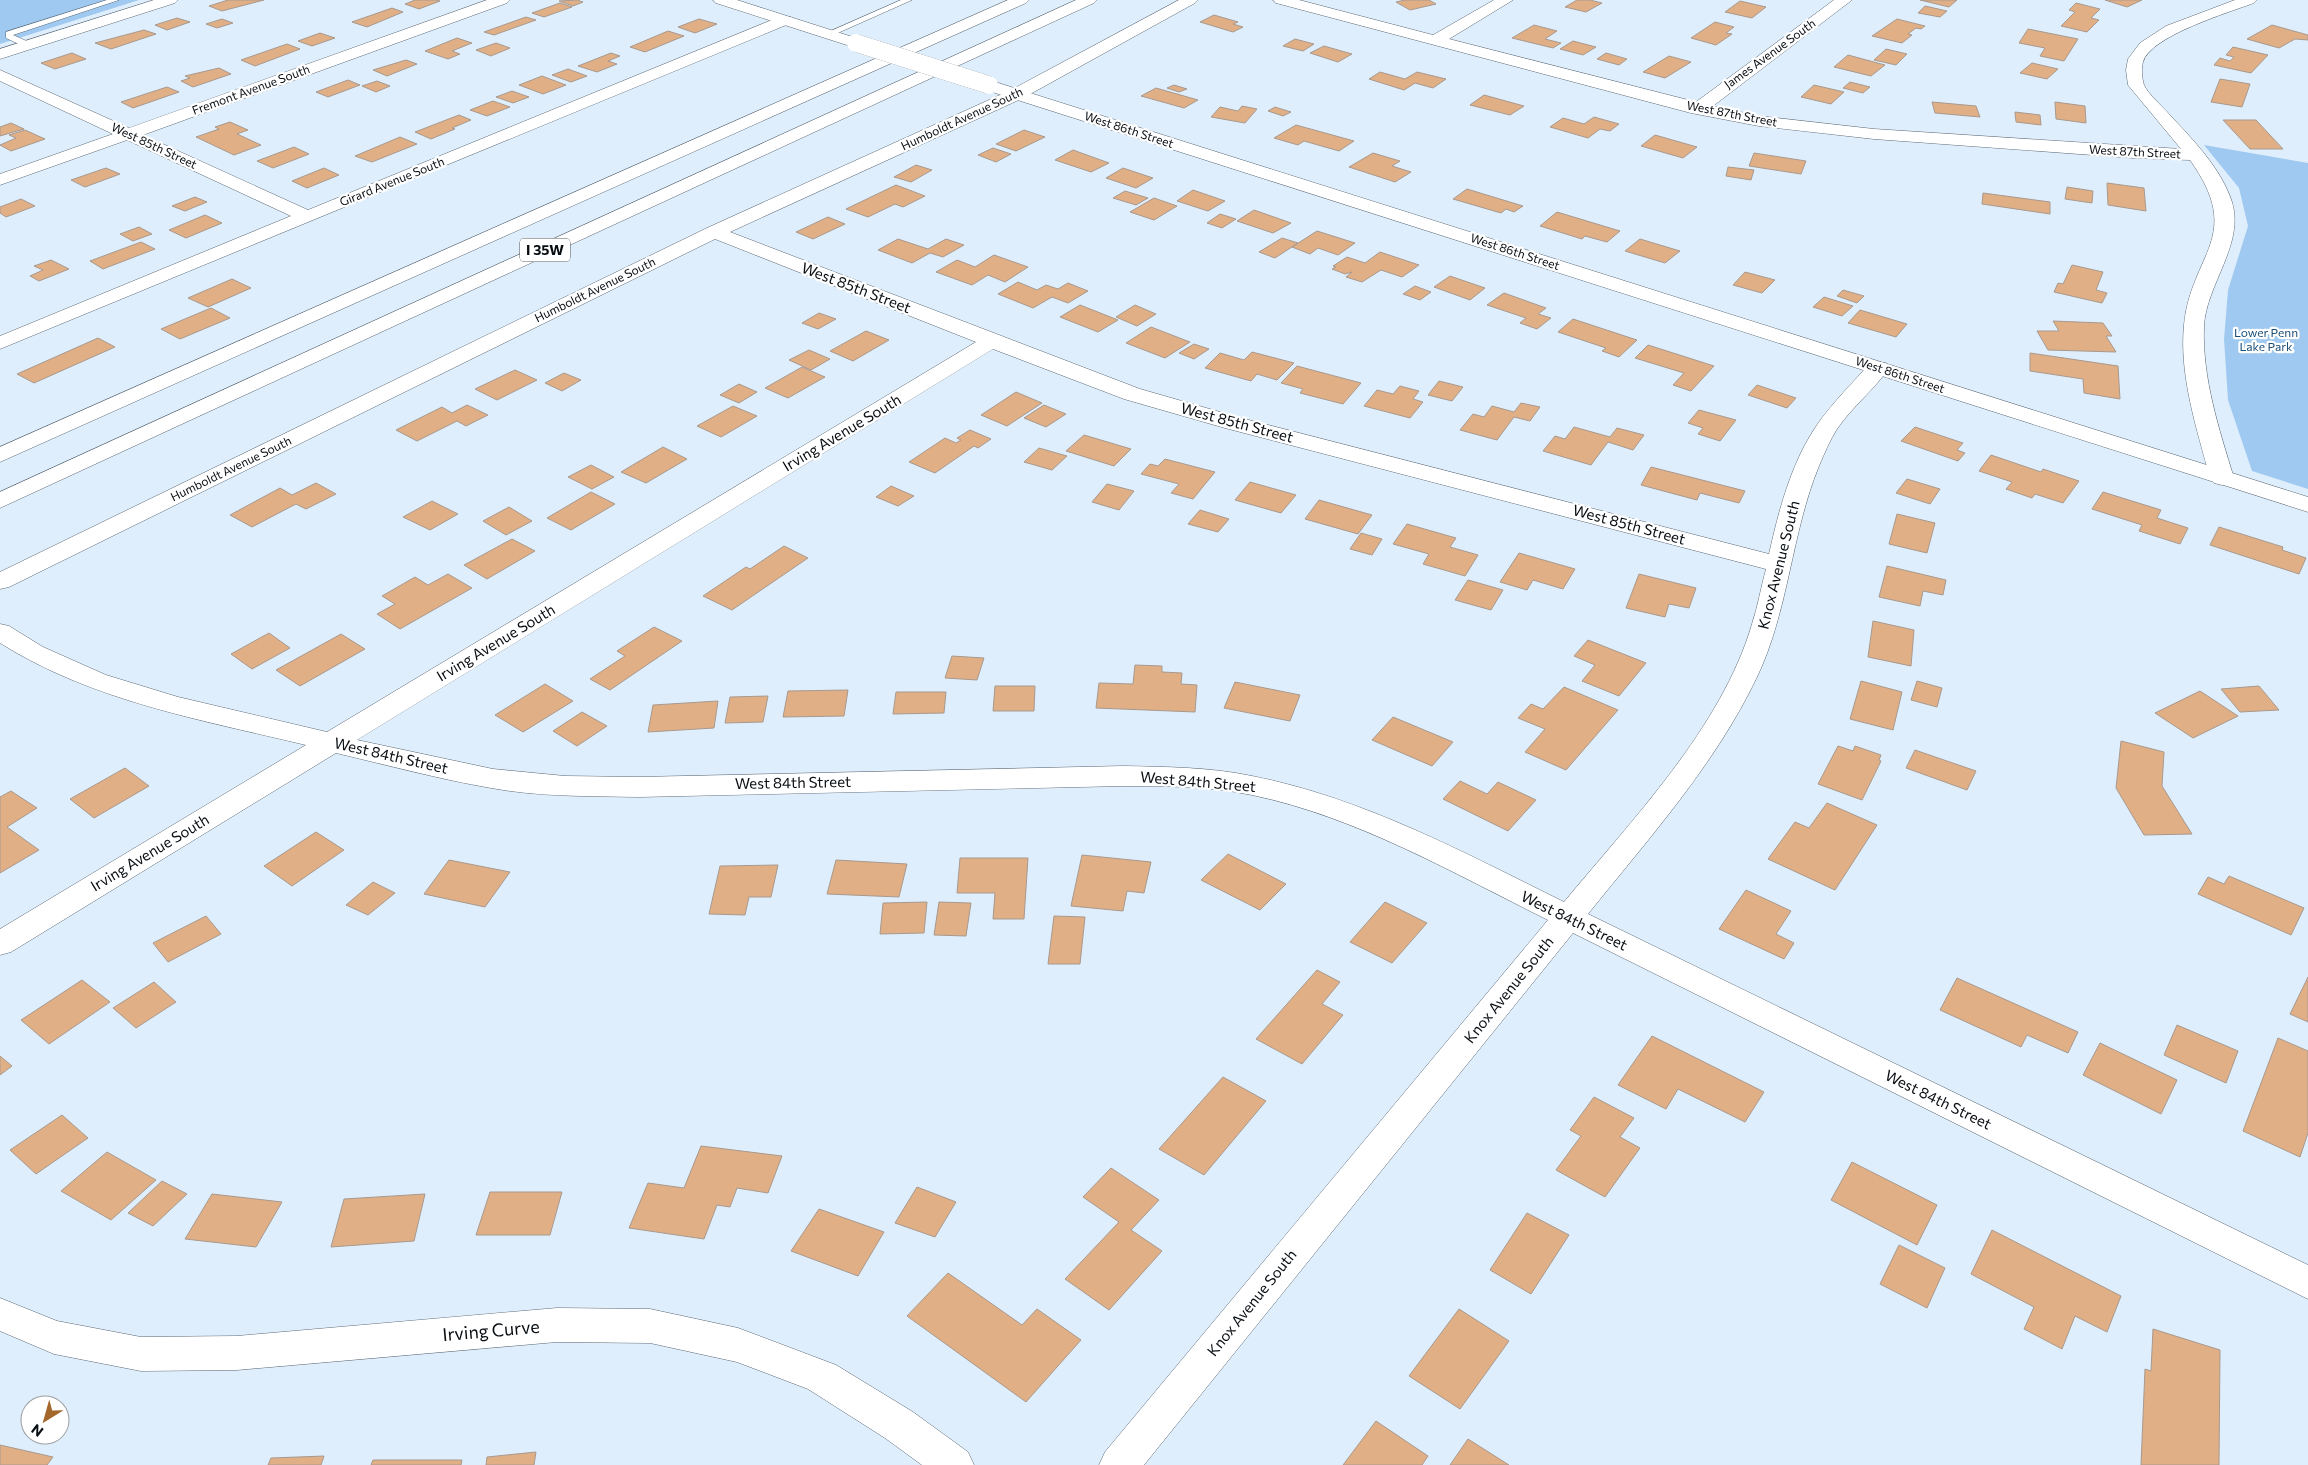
<svg xmlns="http://www.w3.org/2000/svg" width="2308" height="1465" font-family="Commissioner,sans-serif">
<style>
.green{fill:#9fc9f0}
.building{fill:#e0af86;stroke:#a8998e}
.lines{fill:none;stroke-linecap:round;stroke-linejoin:round}
.service-casing{stroke:#5c6874;stroke-width:1}
.minor-casing{stroke:#5c6874;stroke-width:1}
.tertiary-casing{stroke:#5c6874;stroke-width:1}
.motorway-casing{stroke:#5c6874;stroke-width:1}
.service{fill:#fff;fill-rule:evenodd}
.minor{fill:#fff;fill-rule:evenodd}
.tertiary{fill:#fff;fill-rule:evenodd}
.motorway{fill:#fff;fill-rule:evenodd}
.tertiary-bridge-casing{stroke:#5c6874;stroke-width:18;stroke-linecap:butt}
.tertiary-bridge{stroke:#fff;stroke-width:18}
.labels{text-anchor:middle;stroke-width:4.5;stroke-linejoin:round;paint-order:stroke}
.far-street-label{font-size:12px;fill:#090e13;stroke:#fff}
.far-park-label{font-size:12px;fill:#194c75;stroke:#fff}
.shield{fill:#fff;stroke:#53565a;stroke-width:1}
.shield-label{font-size:14px;font-weight:bold;fill:#090e13}
.street-label{font-size:15px;fill:#090e13;stroke:#fff}
.near-street-label{font-size:18px;fill:#090e13;stroke:#fff}
</style>
<rect width="100%" height="100%" fill="#dfeefc"/>
<path class="green" d="M0,0H139L0,44Z
M2204,145L2308,163V489L2252,471L2228,400L2224,339L2228,290L2248,226L2239,188Z"/>
<path class="building" d="M228,0H264L222,11L209,6Z
M415,0H436L440,1L419,9L405,4Z
M577,0L583,2L573,6L559,1Z
M1405,0H1429L1436,4L1410,10L1396,2Z
M1577,0H1590L1602,3L1586,12L1565,7Z
M1920,0H1957L1949,7Z
M2105,0H2142L2127,7Z
M1740,1L1766,7L1752,18L1725,12Z
M560,3L572,7L544,17L532,13Z
M2076,3L2100,9L2091,18L2099,20L2087,32L2061,26L2075,12L2069,10Z
M1925,6L1947,11L1940,17L1918,13Z
M392,8L403,12L367,27L352,22Z
M1214,15L1238,22L1233,24L1243,27L1233,32L1200,22Z
M526,17L536,20L494,35L484,32Z
M177,18L190,22L167,30L155,25Z
M222,19L233,23L217,28L206,24Z
M699,19L717,24L695,33L678,27Z
M1897,19L1925,26L1921,29L1916,28L1908,34L1912,35L1902,43L1872,36Z
M1715,22L1734,27L1726,33L1732,34L1716,45L1691,38Z
M1534,25L1557,31L1545,39L1561,43L1553,48L1512,38Z
M2272,25L2308,35V40L2295,39L2279,48L2247,39Z
M2028,29L2078,39L2064,61L2040,56L2045,48L2019,43Z
M144,30L156,34L111,49L95,43Z
M668,31L684,36L645,52L630,47Z
M320,33L335,38L312,46L298,41Z
M457,38L472,43L452,51L460,54L448,59L425,51Z
M1295,39L1314,44L1303,51L1283,46Z
M1573,41L1596,47L1583,55L1560,49Z
M496,43L510,48L491,56L476,50Z
M287,44L300,49L255,66L241,60Z
M1324,46L1352,54L1338,62L1310,53Z
M2233,47L2268,55L2251,73L2214,65L2220,58L2230,61L2234,57L2226,55Z
M1886,49L1907,54L1896,65L1874,60Z
M72,53L86,59L55,69L41,63Z
M611,53L620,56L608,61L617,64L597,72L578,66Z
M1606,53L1627,59L1619,65L1597,59Z
M1848,55L1885,65L1871,76L1834,67Z
M1669,56L1691,62L1665,78L1643,72Z
M406,60L417,64L387,76L373,70Z
M2032,63L2058,69L2047,79L2020,73Z
M219,68L231,74L193,87L181,81L190,78L185,76Z
M568,69L587,76L571,82L552,75Z
M1380,72L1405,79L1417,72L1446,79L1433,88L1415,83L1404,90L1369,79Z
M542,76L566,85L543,94L519,85Z
M2220,79L2250,84L2242,107L2211,102Z
M348,80L360,85L328,97L316,92Z
M377,81L390,86L376,92L362,86Z
M1850,82L1870,87L1863,93L1843,88Z
M1174,85L1187,89L1179,92L1167,88Z
M1814,85L1844,92L1831,104L1801,97Z
M167,87L179,92L133,108L121,102Z
M1156,88L1198,100L1184,108L1141,96Z
M512,91L529,97L513,103L496,97Z
M1484,95L1524,106L1510,115L1470,105Z
M493,101L510,107L487,116L470,110Z
M1932,102L1976,106L1980,117L1935,113Z
M2055,102L2085,106L2086,123L2056,119Z
M1242,106L1257,109L1245,123L1211,117L1220,107L1238,111Z
M1275,107L1291,112L1283,116L1268,111Z
M2015,112L2040,115L2041,125L2016,122Z
M459,115L471,120L452,128L455,129L431,139L415,132Z
M1594,117L1619,124L1610,131L1600,129L1588,138L1550,127L1563,118L1584,124Z
M2223,120H2256L2283,149H2250Z
M230,122L248,130L237,134L261,145L234,155L196,137L219,129L215,127Z
M11,123L24,129L0,136V127Z
M1296,125L1354,141L1339,151L1304,141L1298,145L1274,138Z
M25,130L45,139L11,151L0,145L16,138L9,135Z
M1024,130L1045,137L1016,151L996,144Z
M1655,135L1697,147L1683,158L1641,146Z
M400,137L417,144L372,162L355,156Z
M294,147L309,154L273,168L257,161Z
M993,148L1011,154L996,162L978,155Z
M1073,150L1109,163L1091,172L1055,160Z
M1373,153L1400,161L1392,166L1411,172L1395,182L1349,167Z
M1754,153L1806,161L1801,174L1749,166Z
M916,165L932,170L911,182L894,177Z
M1728,167L1754,170L1751,180L1726,176Z
M106,168L120,174L85,187L71,180Z
M324,168L339,175L307,188L292,181Z
M1123,168L1153,178L1136,188L1106,178Z
M2107,183L2144,188L2146,211L2108,205Z
M896,185L925,196L903,207L895,204L868,217L846,209Z
M2067,187L2093,191L2092,203L2065,199Z
M1467,189L1523,206L1514,212L1506,209L1501,213L1453,199Z
M1193,190L1225,201L1208,211L1177,201Z
M1125,191L1148,198L1136,205L1113,198Z
M1983,193L2050,202V214L1982,204Z
M195,197L207,202L185,211L172,206Z
M1154,198L1177,206L1154,220L1130,212Z
M21,199L35,206L6,217L0,213V207Z
M1254,210L1291,223L1273,233L1237,221Z
M1557,212L1620,231L1607,242L1585,236L1582,239L1540,226Z
M1220,214L1236,219L1222,228L1207,223Z
M205,215L222,223L186,238L169,230Z
M828,217L845,224L813,239L796,232Z
M139,227L152,234L133,241L120,234Z
M1317,231L1355,243L1338,255L1318,248L1310,254L1292,247Z
M1282,238L1298,243L1275,258L1259,252Z
M898,239L928,249L946,239L964,245L943,257L930,253L912,263L878,250Z
M1640,239L1680,251L1665,263L1625,251Z
M141,242L155,249L103,269L90,261Z
M1380,252L1419,265L1402,277L1381,270L1362,282L1346,277L1352,272L1345,274L1332,269L1336,267L1333,266L1347,257L1365,263Z
M994,255L1028,267L1005,282L988,275L972,285L936,272L957,260L975,267Z
M51,260L69,269L39,281L30,276L43,270L34,266Z
M2072,265L2103,272L2096,290L2107,293L2102,303L2054,292L2058,283L2063,284Z
M1745,272L1775,280L1762,293L1733,285Z
M1450,276L1485,288L1470,300L1434,287Z
M232,279L251,288L208,307L188,298Z
M1018,282L1037,290L1046,285L1058,289L1068,283L1088,291L1068,303L1052,297L1033,308L998,294Z
M1415,286L1431,292L1420,300L1403,294Z
M1843,290L1864,296L1857,303L1837,296Z
M1504,293L1546,308L1538,314L1551,318L1537,329L1520,323L1526,318L1487,305Z
M1824,297L1853,306L1842,316L1813,307Z
M1080,305L1118,320L1098,332L1060,317Z
M1135,305L1156,314L1137,326L1116,317Z
M211,308L230,318L180,339L161,329Z
M1860,310L1907,324L1896,337L1848,323Z
M819,313L836,319L818,329L802,323Z
M1573,319L1637,340L1619,357L1602,351L1606,348L1558,332Z
M2053,321L2103,323L2112,336H2106L2116,352L2048,350L2037,331H2059Z
M1151,327L1190,342L1165,358L1126,343Z
M866,331L889,340L853,361L830,351Z
M98,338L115,347L34,383L17,374Z
M1194,344L1209,349L1194,359L1179,353Z
M1648,345L1714,366L1691,391L1673,385L1684,373L1635,358Z
M809,350L830,359L811,370L789,360Z
M1252,352L1294,363L1277,380L1257,374L1251,381L1205,368L1220,353L1244,360Z
M2030,353L2118,366L2120,399L2084,393L2083,379L2030,371Z
M1297,366L1361,383L1343,404L1300,393L1303,389L1281,383Z
M802,367L825,377L788,398L765,388Z
M515,370L537,380L497,400L475,389Z
M564,373L581,380L562,391L545,383Z
M1439,381L1463,387L1452,401L1428,395Z
M739,384L757,392L739,403L720,395Z
M1757,385L1796,398L1787,408L1748,395Z
M1400,386L1419,391L1413,399L1423,402L1410,418L1364,406L1377,390L1393,394Z
M1016,392L1042,403L1007,426L981,415Z
M1521,403L1540,407L1530,421L1514,417L1497,440L1460,430L1473,414L1484,417L1492,406L1514,412Z
M467,405L488,415L466,426L457,421L417,441L396,430L442,407L452,413Z
M1044,405L1066,414L1046,427L1024,418Z
M733,406L757,416L721,437L697,426Z
M1699,410L1736,420L1720,441L1698,434L1703,428L1688,423Z
M1574,427L1610,437L1617,428L1644,435L1633,450L1608,442L1591,465L1543,451L1555,436L1565,439Z
M1915,427L1963,443L1957,450L1965,453L1958,461L1901,441Z
M970,430L991,439L978,448L974,446L935,473L909,462L945,438L956,443L961,440L957,438Z
M1084,435L1131,449L1114,466L1066,451Z
M663,447L687,459L646,483L621,472Z
M1039,448L1067,456L1052,470L1024,462Z
M1991,455L2041,472L2043,469L2079,481L2063,503L2035,494L2032,498L2006,489L2012,482L1979,471Z
M1165,459L1215,472L1193,499L1171,493L1179,484L1141,474L1150,464L1158,466Z
M591,465L614,477L592,489L568,477Z
M1651,467L1745,491L1739,503L1700,493L1697,500L1641,485Z
M1907,479L1940,489L1930,504L1896,493Z
M1250,482L1296,495L1281,513L1235,500Z
M316,483L336,494L306,509L296,504L252,527L230,515L280,488L292,495Z
M1107,484L1134,491L1119,510L1092,502Z
M891,486L914,496L898,506L876,497Z
M591,492L615,504L571,530L547,518Z
M2103,492L2161,510L2157,518L2188,528L2180,544L2139,531L2142,525L2092,509Z
M1319,500L1372,515L1358,534L1305,519Z
M432,501L458,514L430,530L403,517Z
M509,507L532,521L506,535L483,521Z
M1200,510L1229,519L1218,532L1188,524Z
M1897,514L1935,523L1927,553L1889,544Z
M1407,524L1456,538L1450,547L1478,555L1465,576L1423,564L1429,554L1393,544Z
M2219,527L2283,547L2282,550L2306,558L2299,574L2210,545Z
M1361,533L1382,539L1372,555L1350,549Z
M512,539L535,551L487,579L464,565Z
M784,546L808,558L732,610L703,596L746,567L750,569Z
M1519,553L1575,569L1563,589L1533,580L1527,590L1500,582Z
M1887,566L1946,580L1943,595L1923,591L1920,606L1879,597Z
M448,574L472,588L400,629L377,614L395,604L382,596L415,577L428,585Z
M1639,574L1696,588L1689,608L1669,604L1665,617L1626,608Z
M1468,580L1503,590L1491,610L1455,600Z
M1873,621L1914,630L1911,666L1868,657Z
M654,627L682,641L610,690L590,679L625,656L617,651Z
M269,633L290,648L252,669L231,654Z
M341,634L365,649L300,686L276,670Z
M1588,640L1646,663L1619,696L1582,681L1595,665L1574,656Z
M952,656L984,658L977,680L945,678Z
M1135,665L1162,666V672L1182,673L1181,684L1197,685L1195,712L1096,708L1099,683L1133,684Z
M1861,681L1902,692L1893,730L1850,719Z
M1917,681L1942,688L1937,707L1911,700Z
M1235,682L1300,695L1290,721L1224,708Z
M545,684L573,701L523,732L495,715Z
M995,686H1035L1034,711H993Z
M2259,686L2279,710L2240,712L2221,689Z
M1564,687L1618,710L1566,770L1525,752L1545,729L1518,718L1531,704L1543,709Z
M848,690L844,716L783,717L788,691Z
M2200,691L2238,716L2193,738L2155,713Z
M896,692H946L944,713L893,714Z
M768,696L763,722L725,723L730,697Z
M718,701L714,728L648,732L653,705Z
M582,712L607,726L577,746L553,731Z
M1393,717L1453,742L1432,766L1372,740Z
M2121,741L2164,752L2162,786L2192,834L2144,835L2116,788Z
M1838,746L1853,751L1855,746L1881,755L1879,760L1881,761L1862,800L1818,784Z
M1915,750L1976,771L1967,790L1906,768Z
M125,768L149,786L94,818L70,799Z
M1460,781L1487,794L1498,782L1536,800L1508,831L1443,799Z
M11,791L37,808L7,827L39,850L0,873V797Z
M1827,803L1877,825L1835,890L1768,859L1795,822L1809,828Z
M316,832L344,850L292,886L264,866Z
M1228,854L1286,884L1260,910L1201,880Z
M1082,855L1151,862L1144,893L1127,891L1123,911L1071,906Z
M960,858H1028L1024,919H993L995,893H957Z
M449,860L510,872L485,907L424,894Z
M836,860L907,864L899,897L827,894Z
M778,865L771,897H749L745,915L709,914L720,866Z
M2229,876L2304,908L2291,935L2198,894L2208,877L2224,884Z
M373,882L395,893L368,915L346,905Z
M1746,890L1791,911L1776,934L1794,943L1784,959L1719,929Z
M927,902L924,933L880,934L883,903Z
M939,902L971,903L966,936L934,935Z
M1385,902L1427,923L1392,963L1350,942Z
M206,916L221,934L168,962L153,943Z
M1054,916L1085,917L1080,964H1048Z
M1317,970L1340,982L1322,1004L1343,1015L1302,1064L1256,1039Z
M2308,977V1022L2290,1014Z
M1957,978L2078,1032L2068,1053L2027,1035L2021,1047L1940,1010Z
M82,980L110,1002L49,1044L21,1020Z
M154,982L176,1002L136,1028L113,1008Z
M2177,1025L2238,1051L2226,1083L2164,1055Z
M1652,1036L1764,1092L1745,1122L1678,1089L1666,1109L1618,1085Z
M2278,1038L2308,1051V1133L2300,1157L2243,1131Z
M2100,1043L2177,1080L2161,1114L2083,1075Z
M0,1056L12,1066L0,1075Z
M1223,1077L1266,1101L1204,1175L1159,1149Z
M1594,1097L1634,1118L1620,1137L1640,1148L1605,1197L1556,1170L1581,1136L1570,1130Z
M62,1115L88,1138L36,1174L10,1150Z
M701,1146L782,1156L768,1193L737,1188L730,1207L717,1205L704,1239L629,1228L648,1183L684,1188Z
M107,1152L156,1180L111,1220L61,1191Z
M1852,1162L1937,1205L1917,1245L1831,1200Z
M1111,1168L1159,1200L1131,1230L1162,1251L1109,1310L1065,1279L1119,1222L1083,1197Z
M162,1181L187,1194L153,1226L128,1213Z
M917,1187L956,1202L935,1237L895,1223Z
M490,1192H562L550,1235H476Z
M212,1194L282,1202L256,1247L185,1239Z
M425,1194L414,1241L331,1247L344,1199Z
M819,1209L884,1232L858,1276L791,1251Z
M1527,1213L1569,1235L1531,1294L1490,1270Z
M1992,1230L2121,1296L2107,1332L2075,1316L2062,1349L2024,1329L2034,1307L1971,1274Z
M1899,1245L1945,1268L1927,1308L1880,1284Z
M948,1273L1022,1325L1037,1309L1081,1340L1026,1402L907,1316Z
M1459,1309L1509,1341L1460,1409L1409,1376Z
M2153,1329L2220,1350L2219,1465H2141L2145,1369L2151,1371Z
M1376,1421L1428,1456L1422,1465H1343Z
M1468,1439L1509,1465H1450Z
M0,1445L53,1457L47,1465H0Z
M536,1452L534,1465H486L487,1457Z
M324,1456L321,1465H268L271,1458Z
M373,1460H462L461,1465H371Z"/>
<g class="lines">
<g class="service-casing">
<path id="service" d="M107,0H119L13,35L31,43V47H25L6,38V32Z
M901,0H912L831,36L824,34Z"/>
</g>
<g class="minor-casing">
<path id="minor" d="M154,0H178L175,3L0,59V49Z
M487,0H510L507,3L143,135L308,210L779,17H791L793,20L791,23L0,349V336L291,216L127,140L0,185V174L113,134L0,81V70L129,128Z
M1179,0H1198L1195,3L1023,98L730,232L1140,389L1241,418L1769,554C1779,510 1791,463 1817,425C1832,403 1853,383 1870,363L1878,362L1886,363L1889,368C1874,390 1852,407 1837,429C1830,440 1824,454 1819,466C1791,534 1789,610 1757,677C1715,765 1649,838 1588,914L2308,1265V1299L1573,933L1144,1465H1099L1105,1452L1548,920C1453,873 1357,817 1252,795C1209,786 1166,786 1123,786L639,797C590,796 540,797 491,788C439,779 387,765 336,753L11,952L0,955V929L306,745C202,720 92,701 0,643V624L9,626L43,647L106,675L178,697L327,732L976,342L715,239L9,587L0,589V572L707,228L1011,90ZM993,349L1124,399L1225,428L1766,569C1761,587 1758,606 1752,624C1722,727 1631,821 1564,902C1463,852 1363,798 1252,776C1209,767 1166,767 1123,766L639,777L565,776L493,769L357,740Z
M1273,0H1299L1433,35L1494,0H1513L1449,39L1696,102L1834,0H1852L1713,106L1759,116L1874,129L2181,149L2128,85L2126,70L2128,59L2140,43L2166,26L2235,0H2257L2254,3C2230,12 2150,36 2143,62C2141,68 2142,79 2144,85C2149,95 2161,105 2169,114C2193,140 2221,168 2232,202C2245,244 2206,285 2204,326C2202,378 2219,429 2234,478L2230,483L2222,485L2214,483L2210,478C2197,429 2179,376 2184,325C2191,253 2245,237 2190,160L2134,158L1874,139L1759,126L1691,113L1276,3Z
M0,1298L57,1321L141,1337L237,1336L557,1308L650,1309L738,1328L836,1365L913,1412L968,1452L974,1465H922L885,1438L808,1389L737,1362L650,1343L557,1342L237,1370L141,1371L54,1354L0,1331Z"/>
</g>
<g class="tertiary-casing">
<path id="tertiary" d="M713,0H737L862,40L864,43L862,46H850L716,3Z
M989,80L2308,497V512L983,89L981,85L983,81Z"/>
</g>
<g class="motorway-casing">
<path id="motorway" d="M1008,0H1029L1026,3L0,462V447Z
M1076,0H1097L1094,3L0,508V492Z"/>
</g>
<use href="#service" class="service"/>
<use href="#minor" class="minor"/>
<use href="#tertiary" class="tertiary"/>
<use href="#motorway" class="motorway"/>
<g class="tertiary-bridge-casing">
<path id="tertiary-bridge" d="M856,43L989,85"/>
</g>
<use href="#tertiary-bridge" class="tertiary-bridge"/>
</g>
<g class="labels">
<g class="far-street-label">
<text transform="translate(1770 54) rotate(-36)" y="4">James Avenue South</text>
<text transform="translate(251 90) rotate(-20)" y="4">Fremont Avenue South</text>
<text transform="translate(1732 114) rotate(11)" y="4">West 87th Street</text>
<text transform="translate(962 119) rotate(-25)" y="4">Humboldt Avenue South</text>
<text transform="translate(1129 130) rotate(18)" y="4">West 86th Street</text>
<text transform="translate(154 146) rotate(25)" y="4">West 85th Street</text>
<text transform="translate(2135 152) rotate(3)" y="4">West 87th Street</text>
<text transform="translate(392 182) rotate(-22)" y="4">Girard Avenue South</text>
<text transform="translate(1515 252) rotate(18)" y="4">West 86th Street</text>
<text transform="translate(595 290) rotate(-26)" y="4">Humboldt Avenue South</text>
<text transform="translate(1900 375) rotate(18)" y="4">West 86th Street</text>
<text transform="translate(231 469) rotate(-26)" y="4">Humboldt Avenue South</text>
</g>
<g class="far-park-label">
<text x="2266" y="337">Lower Penn<tspan x="2266" dy="14">Lake Park</tspan></text>
</g>
<rect class="shield" x="520" y="238.5" width="50" height="23" rx="4"/>
<g class="shield-label">
<text x="545" y="255">I 35W</text>
</g>
<g class="street-label">
<text transform="translate(856 288) rotate(21)" y="5">West 85th Street</text>
<text transform="translate(1237 423) rotate(15)" y="5">West 85th Street</text>
<text transform="translate(842 433) rotate(-31)" y="5">Irving Avenue South</text>
<text transform="translate(1629 525) rotate(15)" y="5">West 85th Street</text>
<text transform="translate(1779 565) rotate(-76)" y="5">Knox Avenue South</text>
<text transform="translate(496 643) rotate(-31)" y="5">Irving Avenue South</text>
<text transform="translate(391 756) rotate(13)" y="5">West 84th Street</text>
<text transform="translate(1198 782) rotate(5)" y="5">West 84th Street</text>
<text transform="translate(793 783) rotate(-1)" y="5">West 84th Street</text>
<text transform="translate(150 853) rotate(-31)" y="5">Irving Avenue South</text>
<text transform="translate(1574 921) rotate(26)" y="5">West 84th Street</text>
<text transform="translate(1509 990) rotate(-51)" y="5">Knox Avenue South</text>
<text transform="translate(1938 1100) rotate(26)" y="5">West 84th Street</text>
<text transform="translate(1252 1303) rotate(-51)" y="5">Knox Avenue South</text>
</g>
<g class="near-street-label">
<text transform="translate(491 1331) rotate(-5)" y="6">Irving Curve</text>
</g>
</g>
<g transform="translate(45 1420) rotate(217)"><circle r="24" fill="#ffffff" stroke="#9d9fa1"/>
<path d="M0-4L9 19L0 12L-9 19Z" fill="#a4672b"/>
<text y="-8" font-size="14" font-weight="bold" text-anchor="middle" fill="#090e13">N</text>
</g>
</svg>
